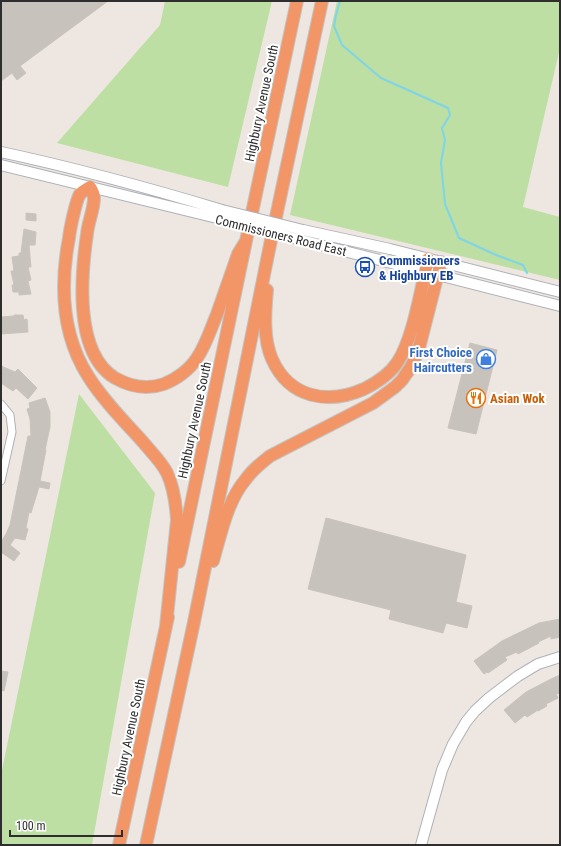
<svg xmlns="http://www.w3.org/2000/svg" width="561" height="846" font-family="'Roboto Condensed',sans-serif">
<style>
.green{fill:#bddfa3}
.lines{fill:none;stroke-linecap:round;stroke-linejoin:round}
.stream{stroke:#7dd5e7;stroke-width:2}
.building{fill:#c7c2bc;stroke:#c9c3bb}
.street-casing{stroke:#aeb1b8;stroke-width:9}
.secondary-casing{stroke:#aeb1b8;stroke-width:12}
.highway-casing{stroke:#c4c4c4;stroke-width:14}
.street{stroke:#fff;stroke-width:7}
.secondary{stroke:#fff;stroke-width:10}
.highway{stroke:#f39667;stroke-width:12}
.secondary-bridge-casing{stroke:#aeb1b8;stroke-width:12;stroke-linecap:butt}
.secondary-bridge{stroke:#fff;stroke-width:10}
.labels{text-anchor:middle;stroke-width:4;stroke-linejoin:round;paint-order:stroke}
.street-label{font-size:13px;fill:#2e2e2e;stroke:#fff}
.transit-label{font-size:13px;font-weight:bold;fill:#164399;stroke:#fff;text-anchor:start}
.shop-label{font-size:13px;font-weight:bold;fill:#366cbe;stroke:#fff;text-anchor:end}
.food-label{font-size:13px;font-weight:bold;fill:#c56008;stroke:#fff;text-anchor:start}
</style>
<rect width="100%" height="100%" fill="#eee7e1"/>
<path class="green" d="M165,1H272L228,187L57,143L160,25Z
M337,1H560V48L523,207L560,217V280L290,215Z
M79,394L155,493L92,845H1V775Z"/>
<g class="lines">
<path class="stream" d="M340,1L336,15L334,26L342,45L381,78L448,108L450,115L442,128L445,140L441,163L445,204L459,238L496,255L523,265L527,273"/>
</g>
<path class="building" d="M1,1H108L20,66L26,73L17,80L12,73L1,81Z
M26,213L36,214V221L26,220Z
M24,229L36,232L35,245H29L31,267H28L31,280L28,281L31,294L19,295V292H13L12,285H14L11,271H14L12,257L19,256V253H21Z
M14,315H23L24,320L27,319L28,332L1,334V317L14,316Z
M470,343L497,350L476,434L448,428Z
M1,366L15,372L18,369L37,388L28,399L16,388L13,391L1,383Z
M45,398L50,412V427L45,450H46L40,481L50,483L49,489L39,487L31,513L29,512L26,528L28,529L25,540L15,538L10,545L20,553L14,561L1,552V542L6,534L10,525L28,436H31L30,419L27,409L30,408L29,403Z
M326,518L466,555L456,602L472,606L467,628L446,623L443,633L389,619L391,610L308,589Z
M560,619V637L551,639V636L538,642L539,643L518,654L517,652L505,657L507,660L488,673L487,672L484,674L474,661L502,641L539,623Z
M1,671L8,672L4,691L1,690Z
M560,675V693L556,694L558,698L546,704L547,706L538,711V710L527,717L525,715L515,723L504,710L526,692L553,678Z"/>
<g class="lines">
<g class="street-casing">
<path id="street" d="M1,404L10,415L12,432L1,481"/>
</g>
<g class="secondary-casing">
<path id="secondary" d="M1,152C76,168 149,188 222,210
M1,165L221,219
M303,230L390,249L560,292
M301,240L560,306
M421,845L442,770L453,744L466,722L475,711L489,698L518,676L538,664L560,657"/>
</g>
<g class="highway-casing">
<path id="highway" d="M267,290C265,312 263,339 272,359C289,398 328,405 364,389C376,383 389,375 397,363C413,340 421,288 428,259
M213,561C221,534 227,501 246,479C253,469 261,463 270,456L373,403L395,387L402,380L411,367L418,352L441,262
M179,562L246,241L297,1
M166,626L177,520C176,505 174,488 167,473C161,461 151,452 143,442C124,421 103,400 88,376C62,335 60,285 69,238C70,229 76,200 80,194C83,191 87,189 90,187C92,190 94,194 94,198C94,210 88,222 87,234C81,275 74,353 115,378C131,387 147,390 164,384C177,379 190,369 197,358C206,345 211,328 217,314C224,294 231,274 238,254L246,241
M119,845L168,617
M146,845L194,622L270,245L322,1"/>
</g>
<use href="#street" class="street"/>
<use href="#secondary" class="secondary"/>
<use href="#highway" class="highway"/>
<g class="secondary-bridge-casing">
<path id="secondary-bridge" d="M222,210L303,230
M221,219L301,240"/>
</g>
<use href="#secondary-bridge" class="secondary-bridge"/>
</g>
<defs>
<g id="bus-ring" transform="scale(1)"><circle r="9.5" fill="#fff" stroke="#1a4fb4" stroke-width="1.5"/><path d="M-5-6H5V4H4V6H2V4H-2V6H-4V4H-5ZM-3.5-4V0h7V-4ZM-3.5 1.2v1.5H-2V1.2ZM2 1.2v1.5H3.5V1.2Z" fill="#1a4fb4"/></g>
<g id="shop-ring" transform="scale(1)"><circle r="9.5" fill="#fff" stroke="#3f7fe0" stroke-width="1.5"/><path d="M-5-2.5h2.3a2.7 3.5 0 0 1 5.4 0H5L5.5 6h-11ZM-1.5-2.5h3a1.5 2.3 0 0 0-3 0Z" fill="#3f7fe0"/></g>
<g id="restaurant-ring" transform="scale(1)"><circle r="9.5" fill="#fff" stroke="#e8710a" stroke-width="1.5"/><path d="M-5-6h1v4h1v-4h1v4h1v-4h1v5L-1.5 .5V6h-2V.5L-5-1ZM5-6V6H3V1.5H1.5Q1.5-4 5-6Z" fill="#e8710a"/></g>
</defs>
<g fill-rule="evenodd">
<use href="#bus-ring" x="365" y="267"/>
<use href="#shop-ring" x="486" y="359"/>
<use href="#restaurant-ring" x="476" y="398"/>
</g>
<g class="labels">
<g class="street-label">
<text transform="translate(261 103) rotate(-78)" y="5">Highbury Avenue South</text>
<text transform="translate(281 235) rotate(14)" y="5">Commissioners Road East</text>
<text transform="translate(194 420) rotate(-78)" y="5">Highbury Avenue South</text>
<text transform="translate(128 737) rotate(-78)" y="5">Highbury Avenue South</text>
</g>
<g class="transit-label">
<text x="379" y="265">Commissioners<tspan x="379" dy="15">&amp; Highbury EB</tspan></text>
</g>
<g class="shop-label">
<text x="472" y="357">First Choice<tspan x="472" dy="15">Haircutters</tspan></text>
</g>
<g class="food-label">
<text x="490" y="403">Asian Wok</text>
</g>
</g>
<rect width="561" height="846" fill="none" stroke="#2e2e2e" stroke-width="4"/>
<path d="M10 830v6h112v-6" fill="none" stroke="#2e2e2e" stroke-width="2"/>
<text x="16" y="830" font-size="12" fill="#2e2e2e" stroke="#ffffff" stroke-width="3" paint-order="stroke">100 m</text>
</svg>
